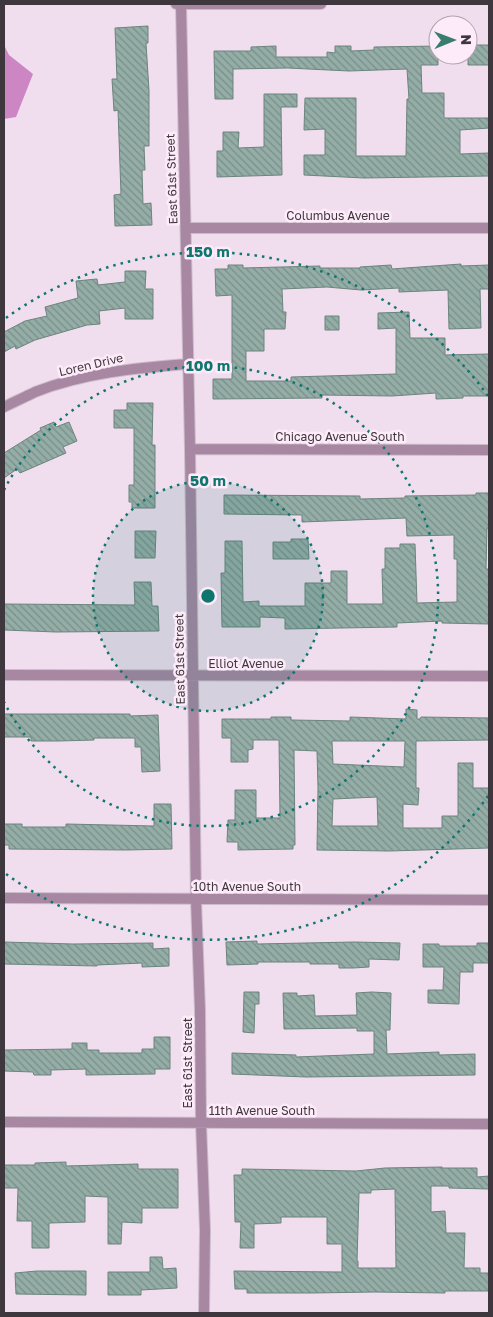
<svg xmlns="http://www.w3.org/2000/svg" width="493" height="1317" font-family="'Golos Text',sans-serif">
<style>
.water{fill:#cc86c3}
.building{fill:url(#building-back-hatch);stroke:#6c847e;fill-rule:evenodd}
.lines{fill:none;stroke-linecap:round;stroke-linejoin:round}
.minor-casing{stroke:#ccbcca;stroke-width:12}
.minor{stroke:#a787a2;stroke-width:10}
.ring{fill:none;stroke:#0f766e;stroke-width:2.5;stroke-dasharray:2.5 5}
.labels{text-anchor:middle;stroke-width:5;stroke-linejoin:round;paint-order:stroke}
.street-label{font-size:12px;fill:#3e373d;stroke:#feebfa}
.centre{fill:#0f766e;stroke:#feebfa;stroke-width:2.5}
.ring-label{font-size:15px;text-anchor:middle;font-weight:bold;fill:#0f766e;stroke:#feebfa;stroke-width:5;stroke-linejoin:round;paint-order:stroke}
</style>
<defs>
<pattern id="building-back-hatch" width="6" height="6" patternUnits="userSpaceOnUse" patternTransform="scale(1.25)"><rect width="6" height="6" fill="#94ada7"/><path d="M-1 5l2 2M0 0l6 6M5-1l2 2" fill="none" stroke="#7a8e89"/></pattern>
</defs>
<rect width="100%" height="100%" fill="#f0dded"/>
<path class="water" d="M4,45L9,55L33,74L16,117L4,119Z"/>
<path class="building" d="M148,26V43H146L149,91V146H144L145,170H142L143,204L151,203L152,225L115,226L114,195L121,194L118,110L114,111L112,79H117L115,28Z
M468,45H489V65H468Z
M276,46V57H327V52L335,53V46H351V51L374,50V47L438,46V65H421L422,93H444V118H489V128L460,130V154L489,153V176L364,178L304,175V155H325V129L304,130L305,98H356V156H406L407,99H409L407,69L349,71L288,68L233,69V99H215L214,51H251V47Z
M264,94H297V107H281L282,175L217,177V151H223V132H239L238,148L264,147Z
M461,264V266L489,265V289H480L481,328L449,329L448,290L399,292V288L361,290L327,287L282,289L283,312H286L285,329H264V351H246V381H291V377L396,374V328L378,329V313L409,312L410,338H445V355L489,354V396H463V398L436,399V393L392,396L322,395V398L213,399V379H232V295L216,296L215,269H228V265H243V268L320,266V268H360V267L391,265L392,269Z
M125,271H146L145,289H153V319H125V308L99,311L100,324L87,325L35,340L16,349L15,346L4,352V332L25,321L47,316L45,307L78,298L76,281L97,279L98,285L125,282Z
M325,316H339V330H325Z
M127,403H153L152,445H155V508H132V502H129V485H134V428H114V410H127Z
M54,422L56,427L69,422L77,441L63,447L66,453L20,473L17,469L4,478V453L41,430L40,428Z
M476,493H489V528H487L486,569H489V624L442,623V621L397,623V627L285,629V618L260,617V627H222L221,573H225V541H242L243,602L259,601V606H305V583H331V571H347V604H383L382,569H385V548H400V544H415L417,603L457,602V559H454V535L407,536L406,518L302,522V515L224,514V495L360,496V499L405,498V496L476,495Z
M135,531H156L155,558H135Z
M291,539H308L309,559H273V542H291Z
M134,582H151L152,606H158L159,631L56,632L4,630V604L135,605Z
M406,709L417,710V719H420L421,717L489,718V740L416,741V788H419L418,805L403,804V828H442V816H458V763H473V788H489V848L389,851L317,850L318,788L317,751L294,750L295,845H293V849L238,850V842H227L228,820H235V790H256V818H280L279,740H253V749L248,750V762H231V738H222V719H271V717H291V720L350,721V717L406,719ZM332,741H405L404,767L333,764ZM377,797L378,826H332L333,799Z
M4,714H130V716L158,715L160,771L142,772L141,747H135V738H94V740L59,741H31V737H4Z
M154,804H171L172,849L127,850L9,849V845H4V824H22V827H66V824L154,826Z
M257,941V944L354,942L400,943L399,960L369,959V967L353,968H339V964H310V962H258V964L227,965L226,942Z
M4,942L73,944L153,943V949L169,948V966L142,967V963L97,965V966L4,964Z
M477,943H489V963H473V972H460L459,1004L428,1003V990H443L444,967H423V944H439V946H477Z
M244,992H259V1004H255L254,1033L243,1032Z
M372,992L391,993L390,1030H386L387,1054L439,1052V1055L475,1054V1075L306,1077L232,1074V1053L296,1055V1057L374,1054V1031H357V1028L284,1029L283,993H297V996L314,995L315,1016L357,1015L356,993Z
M154,1037H170V1069H155V1074L86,1075V1069L51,1070V1075H34L33,1072L4,1071V1050L72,1049V1043H87V1050H99V1053H142V1049H154Z
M66,1162V1166L138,1164V1169H178V1208H142V1223L122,1222L121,1244H108V1197L85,1196V1222L49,1223V1248H32V1221H17L18,1188H4V1165H35V1163Z
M442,1167V1168H477V1177L489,1176V1189L449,1188V1186H431V1212L445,1211L446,1233H465L464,1268H480V1273H489V1291H445V1293L375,1292L312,1293H247V1289H235L234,1271L342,1272V1244H327V1217H281V1223L254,1224V1248H240L241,1222H235L234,1175H242V1169L356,1171L385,1168ZM395,1189L396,1268H358V1261H357L359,1193H371V1190Z
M150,1257H162L163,1269L176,1268L177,1288L141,1290V1295H108V1272H150Z
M37,1271H86V1295L16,1294L15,1273Z"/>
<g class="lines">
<g class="minor-casing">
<path id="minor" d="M176,4H321
M181,4L190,449L196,900L200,1010L201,1123L205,1230L204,1313
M186,228H489
M4,407C14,402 25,397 35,392C83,373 136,368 187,364
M190,449L489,450
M4,675L489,676
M4,898L489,900
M4,1122L489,1124"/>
</g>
<use href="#minor" class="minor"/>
</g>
<circle cx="208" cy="596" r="115" fill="#0f766e" fill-opacity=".12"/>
<g class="ring">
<circle cx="208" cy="596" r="115"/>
<path d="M4 490A230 230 0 1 1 4 702"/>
<path d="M488 796A344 344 0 0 1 6 874M6 318A344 344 0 0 1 488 396"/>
</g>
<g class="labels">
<g class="street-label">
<text transform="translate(172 179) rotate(-92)" y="4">East 61st Street</text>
<text x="338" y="220">Columbus Avenue</text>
<text transform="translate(91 365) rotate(-13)" y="4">Loren Drive</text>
<text x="340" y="441">Chicago Avenue South</text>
<text transform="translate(180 659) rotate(-91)" y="4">East 61st Street</text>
<text x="246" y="668">Elliot Avenue</text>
<text x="247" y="891">10th Avenue South</text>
<text transform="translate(188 1063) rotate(-90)" y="4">East 61st Street</text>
<text x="262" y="1115">11th Avenue South</text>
</g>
</g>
<circle cx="208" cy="596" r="8" class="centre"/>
<g class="ring-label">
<text x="208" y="257">150 m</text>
<text x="208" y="371">100 m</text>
<text x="208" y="486">50 m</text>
</g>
<rect width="493" height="1317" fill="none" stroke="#3e373d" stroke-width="10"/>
<g transform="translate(453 40) rotate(89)"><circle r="24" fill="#feebfa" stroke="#b1a3ae"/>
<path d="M0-4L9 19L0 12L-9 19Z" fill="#397d6f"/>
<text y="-8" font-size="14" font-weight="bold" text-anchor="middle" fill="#3e373d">N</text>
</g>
</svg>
